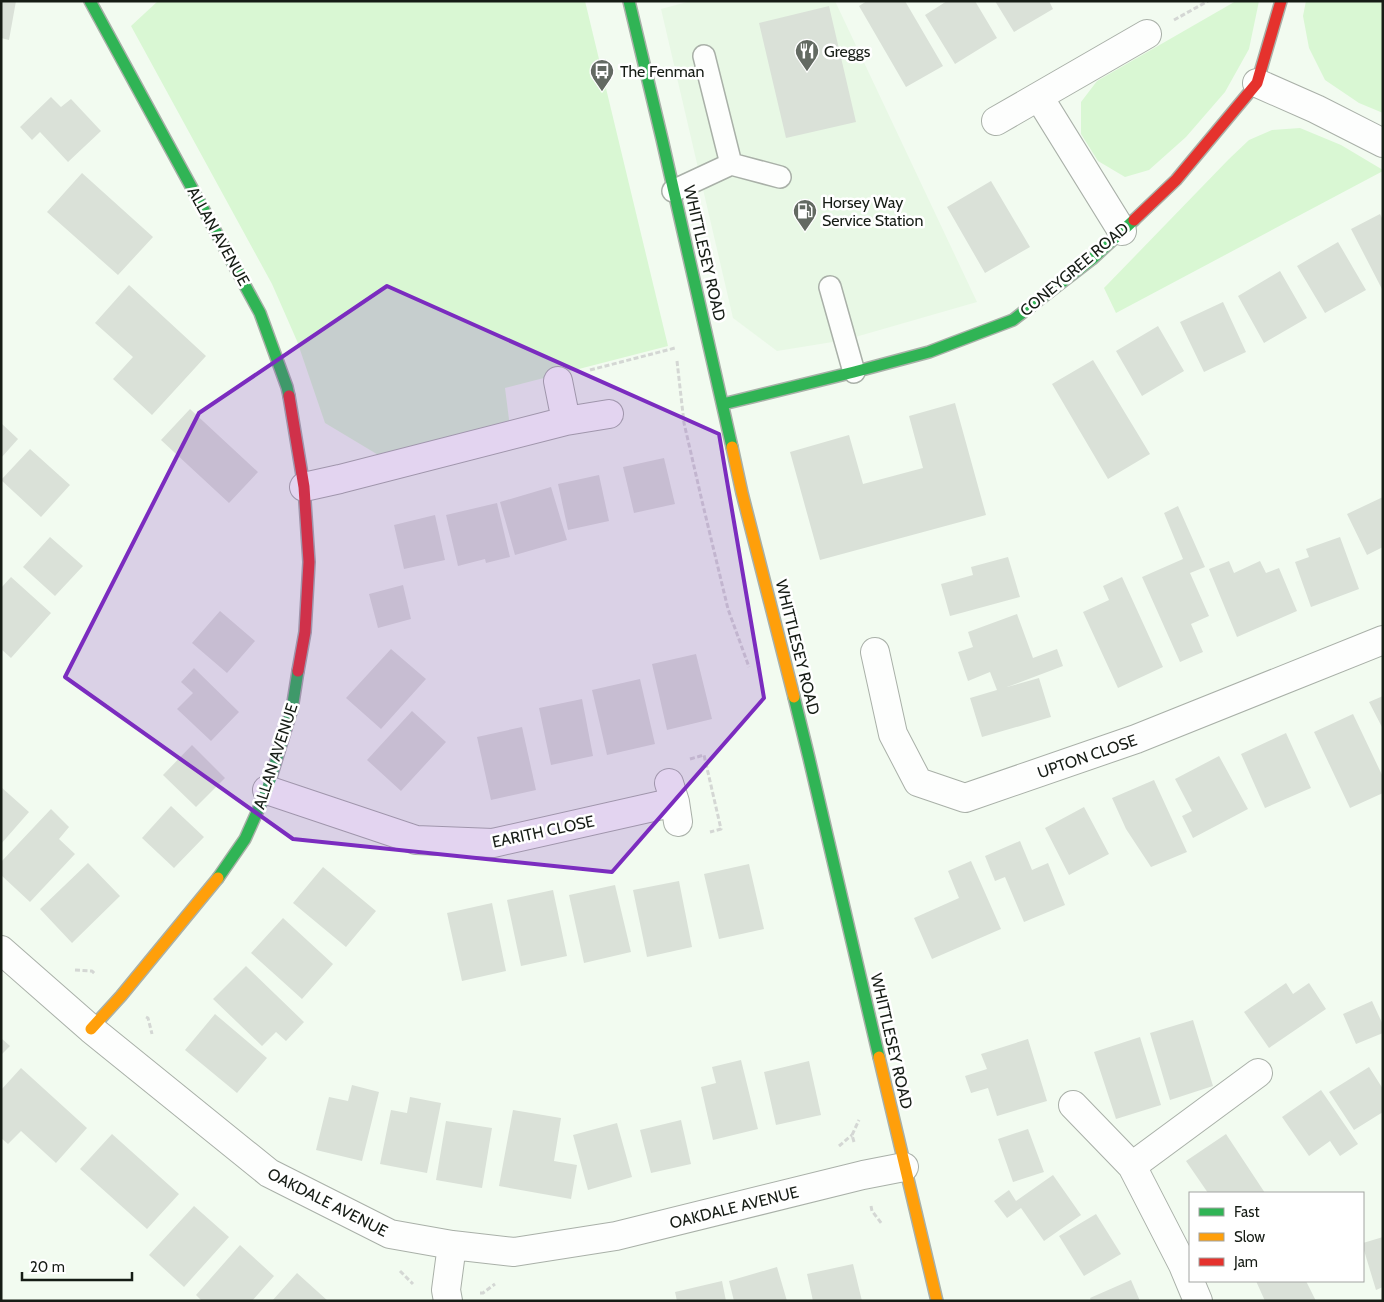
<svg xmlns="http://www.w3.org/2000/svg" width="1384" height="1302" font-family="Cabin,sans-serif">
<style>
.built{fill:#e8f8e5}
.green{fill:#d9f7d3}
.building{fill:#dae1d8}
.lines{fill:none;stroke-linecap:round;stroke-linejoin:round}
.lane-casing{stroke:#a9b0a8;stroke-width:24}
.street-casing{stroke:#a9b0a8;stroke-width:30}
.fast-casing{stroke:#a9b0a8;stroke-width:14}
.slow-casing{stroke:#a9b0a8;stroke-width:14}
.jam-casing{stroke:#a9b0a8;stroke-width:14}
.path{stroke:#d4d7d4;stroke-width:3;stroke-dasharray:5 2.5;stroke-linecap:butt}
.lane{stroke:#fdfefd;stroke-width:21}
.street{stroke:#fdfefd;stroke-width:28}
.fast{stroke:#30b455;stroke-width:11}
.slow{stroke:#ff9f0a;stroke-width:11}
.jam{stroke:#e5322d;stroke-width:11}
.marked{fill:#7b2cbf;fill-opacity:0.2;stroke:#7b2cbf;stroke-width:4;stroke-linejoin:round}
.labels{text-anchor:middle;stroke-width:5;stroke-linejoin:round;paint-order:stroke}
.poi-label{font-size:16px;fill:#161c15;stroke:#fff;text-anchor:start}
.street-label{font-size:16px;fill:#161c15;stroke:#fff}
</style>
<rect width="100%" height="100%" fill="#f2fbf0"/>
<path class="built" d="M691,1H835L977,302L845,340L777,351L733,318L661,9Z"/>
<path class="green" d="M158,1H585L668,346L505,388L510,427L385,459L325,423L297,341L272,284L131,26Z
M1236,1H1259L1249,49L1225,92L1186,137L1149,170L1125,177L1098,161L1081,134V102L1097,81Z
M1306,1H1383V113L1359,103L1325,80L1309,48L1303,16Z
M1300,128L1341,145L1383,170V171L1116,313L1104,288L1229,159L1249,140L1272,130Z"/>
<path class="building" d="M1,1H16L9,40L1,38Z
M867,1H905L943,66L906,87L859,6Z
M947,1H975L997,38L955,64L925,15Z
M995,1H1049L1053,9L1014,32Z
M829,6L856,122L786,138L759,23Z
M51,97L61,107L71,99L101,131L68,162L40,132L32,140L20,127Z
M82,173L153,237L118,275L47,212Z
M991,181L1030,247L985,273L947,207Z
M1380,214L1383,220V291L1351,229Z
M1338,242L1366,290L1325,313L1297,266Z
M1280,271L1307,318L1264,343L1238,296Z
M129,285L206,356L152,415L113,379L133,357L95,323Z
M1223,302L1246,352L1204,372L1180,322Z
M1158,326L1184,371L1142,396L1116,351Z
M1093,360L1150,454L1108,479L1052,384Z
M955,403L986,515L820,560L790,452L849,435L863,484L923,468L909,416Z
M190,409L258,472L229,503L161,440Z
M1,423L18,439L1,458Z
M30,449L70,485L41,517L1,480Z
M664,458L675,504L634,513L623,467Z
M599,475L609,521L568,530L558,484Z
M551,487L567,540L515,555L500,502Z
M1383,497V547L1367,555L1347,514Z
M497,503L510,557L486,563L485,559L458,566L446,515Z
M1178,506L1205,567L1190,573L1209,616L1191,624L1203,652L1180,662L1142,577L1183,559L1164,513Z
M435,515L445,560L404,569L394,525Z
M50,537L83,566L55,596L23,567Z
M1340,537L1359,589L1311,607L1295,562L1309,557L1306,549Z
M1008,557L1020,597L950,616L941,584L973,575L971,567Z
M1229,561L1234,573L1260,561L1266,573L1279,568L1297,611L1237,637L1209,569Z
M11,577L51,613L11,658L1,649V588Z
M1122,577L1163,667L1118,688L1083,612L1109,600L1103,586Z
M403,585L411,619L378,628L369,594Z
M220,611L255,641L227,673L192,643Z
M1017,614L1033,658L1057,649L1063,666L1007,687L1039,678L1051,717L982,737L970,698L997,690L990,672L968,681L958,652L973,647L968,632Z
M391,649L426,679L381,729L346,698Z
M696,654L712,719L667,730L652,664Z
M194,668L239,712L211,741L177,709L193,693L181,682Z
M640,679L655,744L607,755L592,690Z
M1383,696V729L1369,702Z
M582,699L593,756L551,765L539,708Z
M412,711L446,742L401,791L367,760Z
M1353,714L1383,777V793L1350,808L1314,732Z
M522,727L536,790L491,800L477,737Z
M1286,733L1311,788L1265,808L1241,754Z
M192,745L225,778L196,807L163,775Z
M1219,756L1248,809L1193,838L1182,816L1192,811L1175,779Z
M1154,780L1187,852L1151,867L1126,829L1112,798Z
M1,787L29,812L1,844Z
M171,806L204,837L174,868L142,838Z
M1084,807L1109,854L1069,875L1045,828Z
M51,809L69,827L59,839L75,854L30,902L1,875V862Z
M1020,841L1032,870L1048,863L1065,905L1024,922L1005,877L995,881L985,856Z
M971,861L1001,929L932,959L914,918L959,898L948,871Z
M88,863L120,896L72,943L40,909Z
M749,864L764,929L719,939L704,874Z
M323,867L376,911L346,947L293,903Z
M679,881L692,947L647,957L633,890Z
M615,885L631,952L584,963L569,895Z
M553,890L567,956L521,966L507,900Z
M492,903L506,971L462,981L447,913Z
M283,918L333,964L302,999L251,953Z
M246,966L304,1022L286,1041L276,1032L262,1046L213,999Z
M1286,983L1293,994L1309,983L1326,1009L1269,1048L1244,1012Z
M1372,1001L1383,1025V1033L1356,1044L1343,1014Z
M215,1014L267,1058L237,1093L185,1050Z
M1193,1020L1213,1086L1170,1100L1150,1033Z
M1140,1037L1161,1105L1116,1119L1094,1052Z
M1,1038L10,1046L1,1055Z
M1028,1039L1047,1101L997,1116L988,1088L971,1093L965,1076L987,1069L981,1054Z
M741,1060L758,1129L713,1140L701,1087L716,1083L712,1067Z
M809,1061L821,1115L776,1125L764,1072Z
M1369,1067L1383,1089V1112L1354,1130L1329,1092Z
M21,1068L87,1128L56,1163L21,1131L8,1144L1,1138V1090Z
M352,1085L379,1092L362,1161L316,1150L329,1097L348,1101Z
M1321,1090L1358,1144L1340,1156L1330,1141L1309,1156L1282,1117Z
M410,1097L441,1103L427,1173L380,1164L391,1110L407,1113Z
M513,1110L561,1118L554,1161L577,1165L571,1199L499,1186Z
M681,1120L691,1164L651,1173L640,1130Z
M446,1121L492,1128L482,1188L436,1180Z
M617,1123L632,1177L588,1190L573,1135Z
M1028,1129L1044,1172L1013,1182L998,1139Z
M112,1134L179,1194L147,1229L80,1169Z
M1226,1134L1265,1193H1208L1186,1161Z
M1053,1175L1081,1215L1044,1241L1021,1208L1007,1218L994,1201L1009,1190L1016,1201Z
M194,1206L229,1237L184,1287L149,1255Z
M1096,1214L1121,1254L1084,1276L1059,1236Z
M1383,1237V1287L1376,1290L1363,1247V1243Z
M240,1245L274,1276L252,1301H202L196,1295Z
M853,1264L862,1301H813L807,1274Z
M777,1267L787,1301H734L729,1281Z
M297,1273L328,1301H272Z
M1131,1280L1140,1301H1091L1090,1298Z
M722,1281L726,1301H677L675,1292Z
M1256,1281H1306L1316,1301H1265Z"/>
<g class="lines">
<g class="lane-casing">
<path id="lane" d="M731,164L780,177
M673,191L731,164L704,56
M830,287L854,372"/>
</g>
<g class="street-casing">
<path id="street" d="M1257,83L1316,109L1383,143
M1039,97L1122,231
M996,121L1147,34
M558,381L566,421
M304,487L340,479L566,421L609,414
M875,652L893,734L918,782L965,798L1136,739L1383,640
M669,783L675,802L678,822
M267,790L416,840L493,843L675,802
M1,950L91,1029L269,1173L390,1234L452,1245L514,1252L616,1236L863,1175L904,1167
M1073,1105L1132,1166L1258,1073
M1132,1166L1183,1265L1198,1301
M448,1301L446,1290L452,1245"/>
</g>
<g class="fast-casing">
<path id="fast" d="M90,1L260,313L287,387L289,396
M629,1L662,139L732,447
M723,404L854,372L929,352L1013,320L1092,259L1134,220
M794,697L809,758L879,1057
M218,878L245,839L267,790L292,709L298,671"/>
</g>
<g class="slow-casing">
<path id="slow" d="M732,447L742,493L794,697
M91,1029L121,996L218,878
M879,1057L937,1301"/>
</g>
<g class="jam-casing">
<path id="jam" d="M1134,220L1176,180L1257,83L1281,1
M289,396L304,487L309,562L305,632L298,671"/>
</g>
<path class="path" d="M1174,20L1208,1
M677,361L684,423L702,501L728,609L749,667
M590,370L675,348
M690,759L704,755L721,829L710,832
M75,970L92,971L95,974
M146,1017L148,1018L152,1034
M854,1142L852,1135L859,1120
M839,1146L852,1135
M871,1206L872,1211L882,1224
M400,1271L413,1284
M480,1293H483L495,1284"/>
<use href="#lane" class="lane"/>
<use href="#street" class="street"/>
<use href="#fast" class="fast"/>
<use href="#slow" class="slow"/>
<use href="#jam" class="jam"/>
</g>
<path class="marked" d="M387,286L719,434L764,698L612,872L293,839L65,677L199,413Z"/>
<defs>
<g id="restaurant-pin" transform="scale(1.25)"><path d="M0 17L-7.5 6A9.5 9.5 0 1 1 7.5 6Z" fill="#636a62" stroke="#fff"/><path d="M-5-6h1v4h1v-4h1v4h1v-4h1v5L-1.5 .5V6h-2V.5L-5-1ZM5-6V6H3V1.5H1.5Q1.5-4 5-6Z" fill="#fff"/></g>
<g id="bus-pin" transform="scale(1.25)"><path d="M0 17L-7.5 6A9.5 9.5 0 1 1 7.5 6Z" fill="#636a62" stroke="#fff"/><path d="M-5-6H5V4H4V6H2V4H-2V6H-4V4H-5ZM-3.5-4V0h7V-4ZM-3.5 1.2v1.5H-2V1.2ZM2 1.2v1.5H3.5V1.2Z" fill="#fff"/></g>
<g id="fuel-pin" transform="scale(1.25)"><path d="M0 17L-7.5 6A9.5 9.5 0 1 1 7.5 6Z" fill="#636a62" stroke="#fff"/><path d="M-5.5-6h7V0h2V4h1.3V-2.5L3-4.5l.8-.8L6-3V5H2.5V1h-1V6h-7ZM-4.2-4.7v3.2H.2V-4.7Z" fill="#fff"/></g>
</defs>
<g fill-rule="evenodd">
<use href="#restaurant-pin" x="807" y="51"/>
<use href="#bus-pin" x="602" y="71"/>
<use href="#fuel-pin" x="805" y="211"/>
</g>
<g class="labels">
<g class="poi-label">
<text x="824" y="57">Greggs</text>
<text x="620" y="77">The Fenman</text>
<text x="822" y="208">Horsey Way<tspan x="822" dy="18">Service Station</tspan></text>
</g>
<g class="street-label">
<text transform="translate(219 236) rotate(61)" y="6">ALLAN AVENUE</text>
<text transform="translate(705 253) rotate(77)" y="6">WHITTLESEY ROAD</text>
<text transform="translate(1074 269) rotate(-40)" y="6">CONEYGREE ROAD</text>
<text transform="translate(798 647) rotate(76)" y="6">WHITTLESEY ROAD</text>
<text transform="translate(275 756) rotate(-72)" y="6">ALLAN AVENUE</text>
<text transform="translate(1087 756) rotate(-19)" y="6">UPTON CLOSE</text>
<text transform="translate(543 831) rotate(-12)" y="6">EARITH CLOSE</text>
<text transform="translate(892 1041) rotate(77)" y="6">WHITTLESEY ROAD</text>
<text transform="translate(328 1202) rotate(27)" y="6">OAKDALE AVENUE</text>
<text transform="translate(734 1207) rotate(-14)" y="6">OAKDALE AVENUE</text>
</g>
</g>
<rect width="1384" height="1302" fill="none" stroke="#161c15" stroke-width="5"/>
<rect x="1189" y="1192" width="175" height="90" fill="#ffffff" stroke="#a2a4a1"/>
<rect x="1199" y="1208" width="25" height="8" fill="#30b455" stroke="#a2a4a1"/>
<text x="1234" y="1217" font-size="15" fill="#161c15">Fast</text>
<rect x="1199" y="1233" width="25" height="8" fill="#ff9f0a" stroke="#a2a4a1"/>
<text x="1234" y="1242" font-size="15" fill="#161c15">Slow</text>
<rect x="1199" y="1258" width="25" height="8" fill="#e5322d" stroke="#a2a4a1"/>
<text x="1234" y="1267" font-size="15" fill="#161c15">Jam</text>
<path d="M22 1272v8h110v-8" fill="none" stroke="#161c15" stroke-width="2.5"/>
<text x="30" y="1272" font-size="15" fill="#161c15" stroke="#ffffff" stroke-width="4" paint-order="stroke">20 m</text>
</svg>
